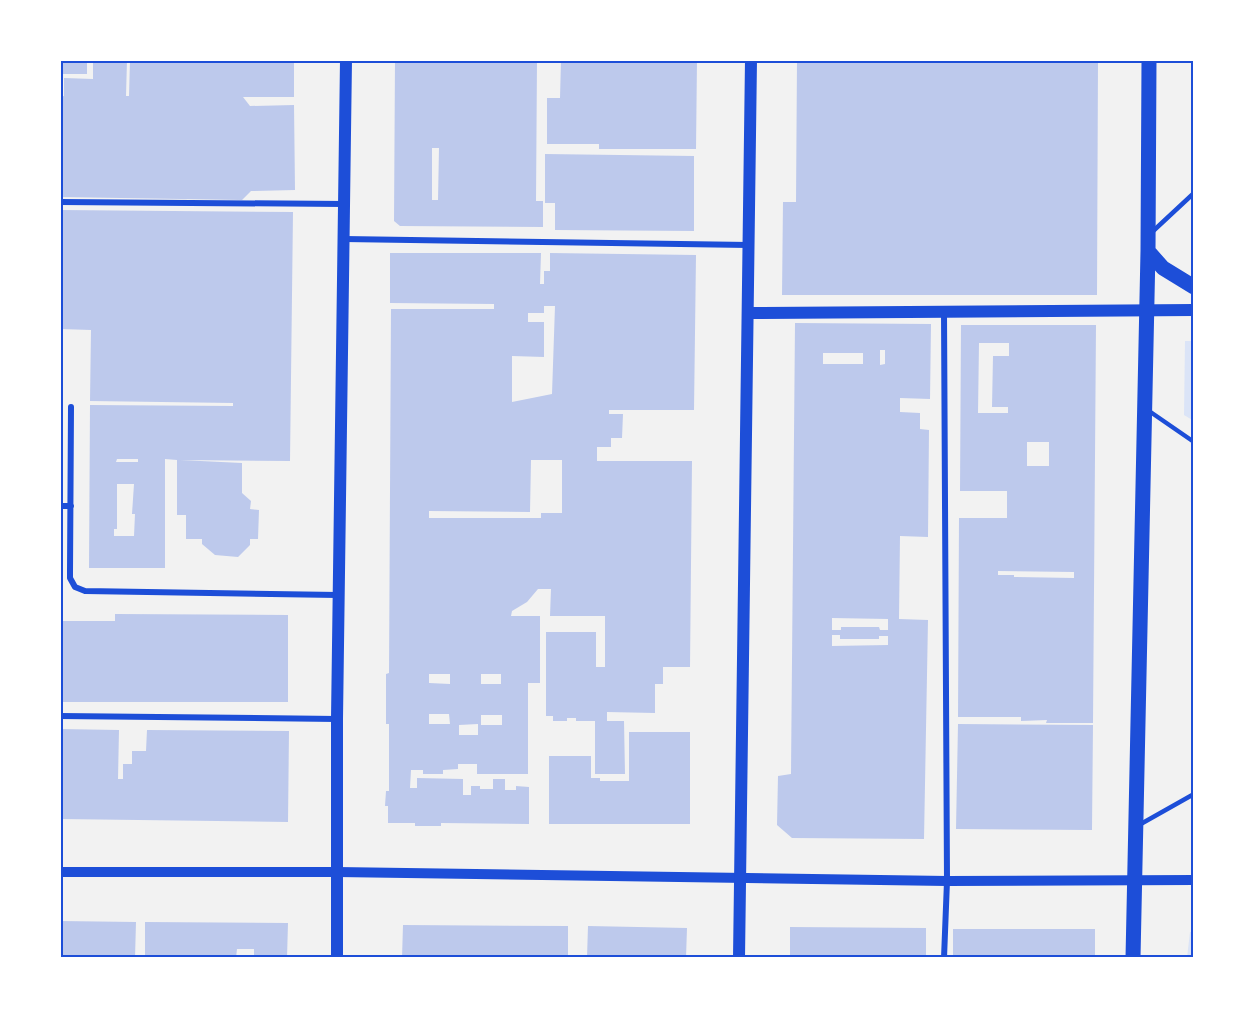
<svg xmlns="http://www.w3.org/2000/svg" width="1254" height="1018" font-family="'Varela Round',sans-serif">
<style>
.green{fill:#dbe4f7}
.building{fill:#bdc9ec;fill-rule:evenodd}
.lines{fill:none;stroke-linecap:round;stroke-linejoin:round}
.service{stroke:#1d4ed8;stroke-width:4.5}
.minor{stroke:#1d4ed8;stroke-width:6}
.tertiary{stroke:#1d4ed8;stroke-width:10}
.secondary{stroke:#1d4ed8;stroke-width:12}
.primary{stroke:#1d4ed8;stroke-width:15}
.neatline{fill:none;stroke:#1d4ed8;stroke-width:2}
</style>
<rect width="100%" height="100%" fill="#f2f2f2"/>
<path class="green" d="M1185,341H1194V421L1184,415Z
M1190,932H1194V958H1187Z"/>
<path class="building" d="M60,60H87V74H60Z
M93,60H127L126,96H129L130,60H294V97H243L250,106L294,105L295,190L251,191L242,200L60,197V97L64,96V78L93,79Z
M395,60H537L536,201H543V227L400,226L394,221ZM432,148H439L438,200H432Z
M561,60H697L696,149H599V144H547V98H560Z
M797,60H1098L1097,295H782L783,202H796Z
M545,154L694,156V231L555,230V203H545Z
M60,210L293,212L290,461L180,460L242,463V493L251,501L250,509L259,510L258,539H250V545L238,557L215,555L202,544V539H186V515H177V460L165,459V568H89L90,405L233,406V403L90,401L91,330L60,329ZM117,459H138V462H116ZM117,484H134L132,514H135L134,536H114V529H117Z
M390,253H541L540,284H544V271H550V253L696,255L694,410H609V414H623L622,438H611V447H597V461H692L690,667H663V684H655V713L607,712V721H624L625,774H595V721H576V718H567V721H553V716H546V632H596V667H605V616H550L551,589H538L527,602L512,611L511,616H540V683H528V774H477V764H458V769L443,770V774H423V770H411L410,788H417V778L463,779V795H471V786H480V789H493V779H505V790H516V786L529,787V824L441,823V826H415V823H388V806H385L386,791H389V724H386V674L389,673L391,309H494V304L390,303ZM544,306H555L552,394L512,402V356L544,357V322H528V313H544ZM531,460H562V513H541V518H429V511L530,512ZM429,674H450V684L429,683ZM481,674H501V684H481ZM429,714H449L450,724H429ZM481,715H502V725H481ZM478,724V735H459V725Z
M795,323L931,324L930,399L900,398V412L920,413V429L929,430L928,537L900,536L899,619L928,620L924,839L792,838L777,825L778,776L791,774ZM880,350H885V364L880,365ZM823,353H863V364H823ZM832,618L888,619V630H880L879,627H841V630H832ZM832,635H840V639H879V636H888V645L832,646Z
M961,325H1096L1093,723H1046L1047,720L1021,721V717H958L959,518H1007V491H960ZM979,343H1009V356H993L992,407H1008V413H978ZM1027,442H1049V466H1027ZM998,571L1074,572V578L1014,577V575H998Z
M115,614L288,615V702H60V621H115Z
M958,724L1093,725L1092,830L956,829Z
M60,729L119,730L118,779H123V764H132V751H146L147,730L289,731L288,822L60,819Z
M629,732H690V824H549V756H591V778H600V781H629Z
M60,921L136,922L135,958H60Z
M145,922L288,923L287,958H254V949H237L236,958H145Z
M403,925L568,926V958H402Z
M588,926L687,928L686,958H587Z
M790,927L926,928V958H790Z
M953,929H1095V958H953Z"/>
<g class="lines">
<path class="service" d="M1151,233L1194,193
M1149,411L1194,442
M1139,825L1194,794"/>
<path class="minor" d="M60,202L344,204
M344,239L749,245
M71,407L70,572V578L75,587L85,591L338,595
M60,506H71
M60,716L337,719
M944,958L947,881L944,312"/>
<path class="tertiary" d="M60,872H337L947,881L1194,880"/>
<path class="secondary" d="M749,313L1194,310
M337,958V719L346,60
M739,958L751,60"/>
<path class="primary" d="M1148,251L1163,268L1194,287
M1133,958L1148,251L1149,60"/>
</g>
<rect width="1254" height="1018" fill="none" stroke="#ffffff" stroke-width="123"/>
<rect x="62" y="62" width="1130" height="894" class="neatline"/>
</svg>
